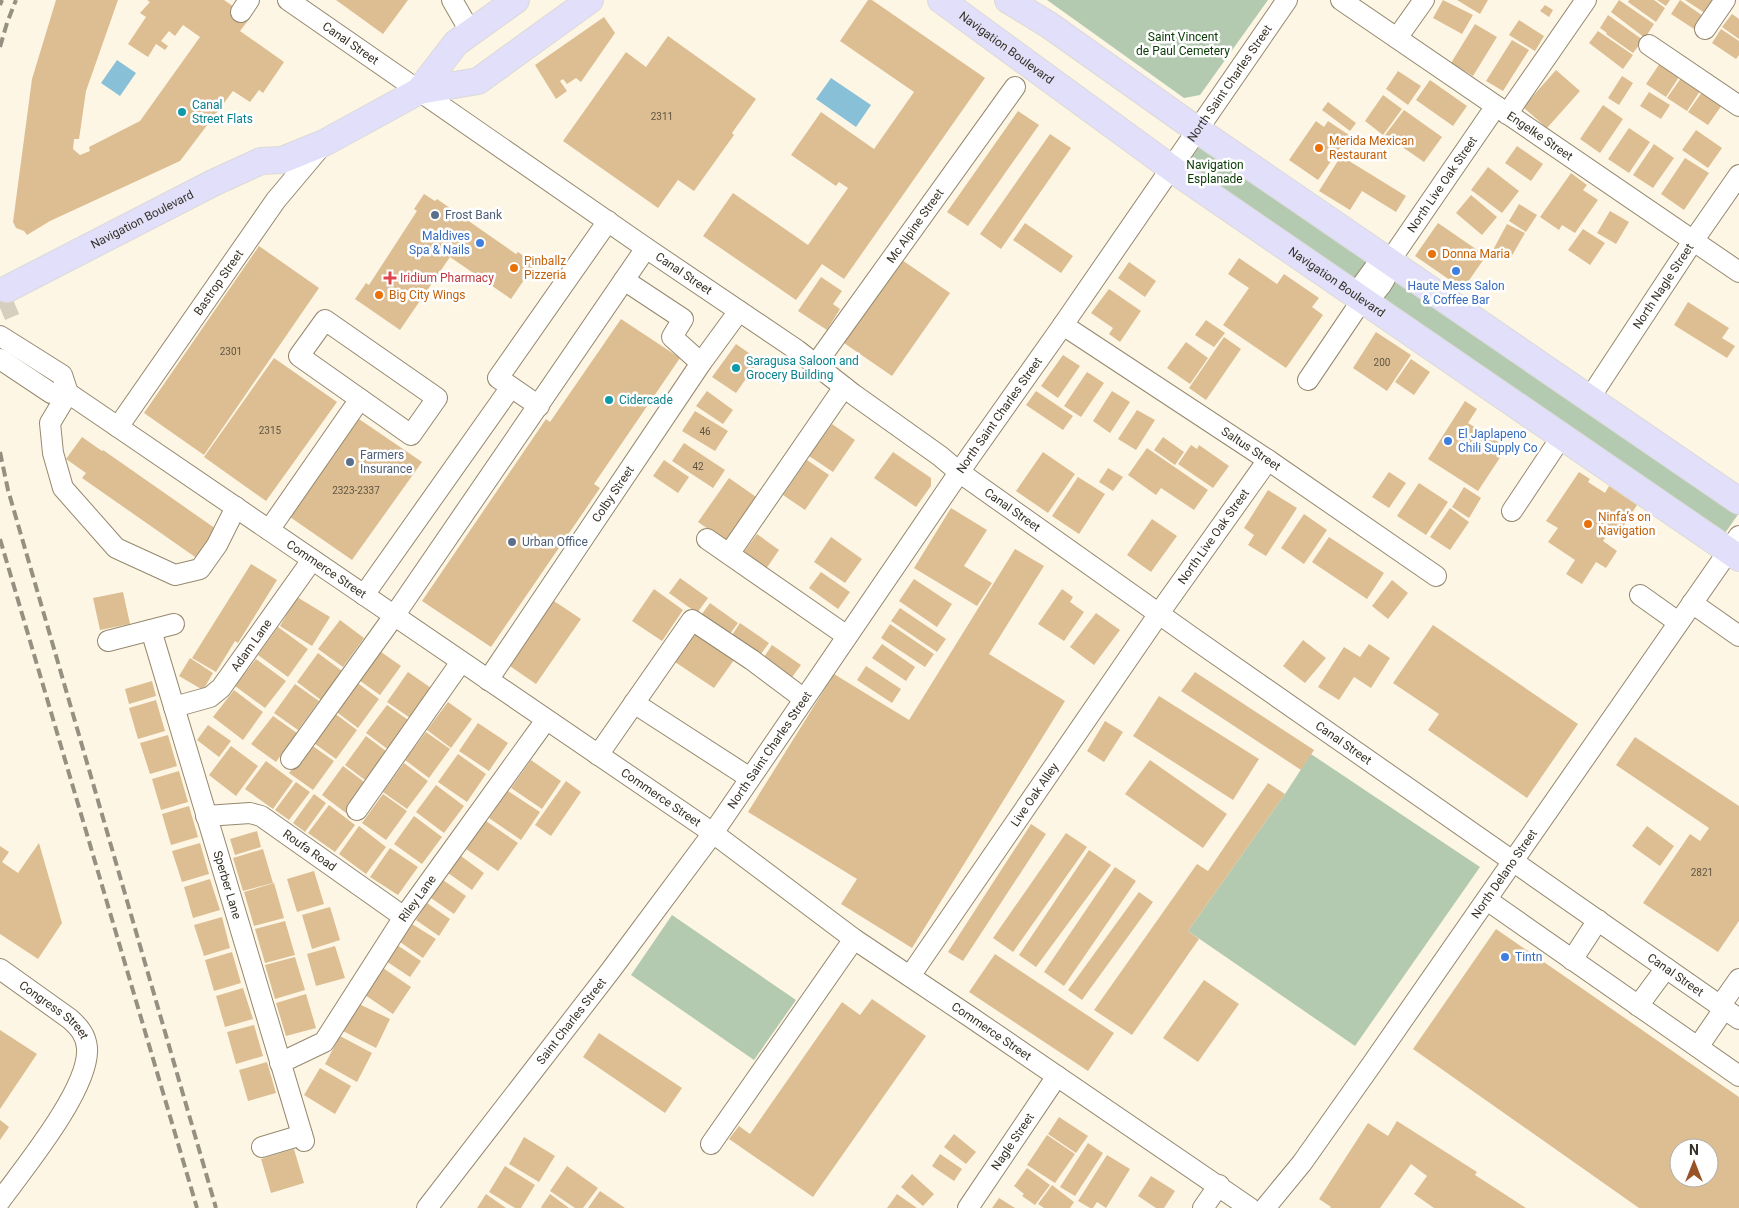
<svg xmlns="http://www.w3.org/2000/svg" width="1739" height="1208" font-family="Roboto,sans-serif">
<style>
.green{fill:#b3cab0}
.water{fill:#88c0d8}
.building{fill:#dcbe92;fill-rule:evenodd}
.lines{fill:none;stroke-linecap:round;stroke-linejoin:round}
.major-tunnel{stroke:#d6cfbf;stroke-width:26;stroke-dasharray:26 13;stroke-linecap:butt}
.minor-casing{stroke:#95886e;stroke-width:22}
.major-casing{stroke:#dbdad8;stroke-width:28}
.minor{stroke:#fff;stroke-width:20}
.major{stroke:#e1dffa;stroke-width:26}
.rail{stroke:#969082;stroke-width:4;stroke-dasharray:10 5;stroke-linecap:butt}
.culture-dot{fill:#0f9aa8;stroke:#fff;stroke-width:2}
.food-dot{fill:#e8710a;stroke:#fff;stroke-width:2}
.service-dot{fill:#5c6f8a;stroke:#fff;stroke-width:2}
.shop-dot{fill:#3f7fe0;stroke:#fff;stroke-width:2}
.health-dot{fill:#e0444e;stroke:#fff;stroke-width:2}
.labels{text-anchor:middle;stroke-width:5;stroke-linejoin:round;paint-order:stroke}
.number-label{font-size:10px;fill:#605542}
.park-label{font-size:12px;fill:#063903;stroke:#fff}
.street-label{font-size:12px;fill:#373227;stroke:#fff}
.culture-label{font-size:12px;fill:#0d838f;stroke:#fff;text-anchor:start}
.food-label{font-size:12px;fill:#c56008;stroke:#fff;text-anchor:start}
.service-label{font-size:12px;fill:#4e5e75;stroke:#fff;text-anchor:start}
.shop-label{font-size:12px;fill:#366cbe;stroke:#fff;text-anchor:start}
.health-label{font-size:12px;fill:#be3a42;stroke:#fff;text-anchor:start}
</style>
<rect width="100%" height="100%" fill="#fef6e5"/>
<path class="green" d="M1047,0H1268L1200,95L1184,98Z
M1202,143L1739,513L1723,536L1183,170Z
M1311,754L1480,867L1355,1046L1188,931L1285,794Z
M672,915L796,1000L754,1060L631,975Z"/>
<path class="water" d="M117,60L136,73L120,96L101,83Z
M831,78L871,105L856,127L816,99Z"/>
<path class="building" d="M56,0H118L86,91L79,139H74L73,149L80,155L90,151L89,147L140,121L200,37L183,25L175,36L169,31L161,41L168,46L165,50L156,44L148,57L128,44L146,17L140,13L150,2L147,0H224L250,18L240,31L284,62L263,93L259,90L250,102L233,91L180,161L50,221L27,235L24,231L16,228L13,222L32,79Z
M336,0H408L383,34Z
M868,0H872L985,78L844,279L822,264L796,300L703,236L733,193L808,245L848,188L839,182L836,186L791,155L821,112L874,149L914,92L840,41Z
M1443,0L1473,15L1462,34L1433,18Z
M1457,0H1488L1480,14Z
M1619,0L1654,24L1645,38L1611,12Z
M1629,0H1654L1665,8L1656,22L1628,2Z
M1657,0H1670L1666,6Z
M1680,0L1706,18L1697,31L1671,14Z
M1685,0H1715L1708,15Z
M1545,5L1553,10L1549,17L1540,11Z
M1732,14L1739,19V39L1722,27Z
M1608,15L1643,40L1633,53L1606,34L1607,33L1600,28Z
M604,17L615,33L581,82L576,78L567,84L563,79L560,81L567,91L556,99L535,65Z
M1519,20L1544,36L1535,51L1509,35Z
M1475,24L1497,37L1473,76L1451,63Z
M1721,29L1739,41V55L1736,59L1712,43Z
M1598,31L1633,55L1623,69L1589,43Z
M668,36L756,99L732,133L734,135L694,191L678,180L658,208L563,141L626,52L646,67Z
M1512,40L1529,50L1503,91L1486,81Z
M1660,63L1679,77L1666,97L1646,84Z
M1556,70L1580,91L1547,128L1523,107Z
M1398,71L1421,86L1408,105L1386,89Z
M1622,76L1633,83L1619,105L1608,98Z
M1681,78L1700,91L1687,111L1667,98Z
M1430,80L1467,106L1453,126L1416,100Z
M1649,92L1670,105L1661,119L1640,106Z
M1702,92L1722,105L1708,125L1688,112Z
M1383,95L1402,109L1383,135L1365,121Z
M1328,102L1356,123L1350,131L1322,110Z
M1603,105L1623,119L1600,153L1580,139Z
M1404,110L1442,137L1424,162L1385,135Z
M1018,111L1039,125L968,226L947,212Z
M1316,121L1324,127L1328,121L1349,135L1318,180L1289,160Z
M1629,128L1650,142L1629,173L1608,159Z
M1696,130L1722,148L1708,168L1682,150Z
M1050,134L1071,148L1001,249L980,234Z
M1654,144L1674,158L1653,188L1633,175Z
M1517,146L1543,164L1531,181L1505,163Z
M1341,156L1406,196L1396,212L1362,191L1350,210L1319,191Z
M1685,158L1709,173L1684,210L1661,194Z
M1488,167L1519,191L1502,213L1471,190Z
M1571,173L1587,185L1583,190L1598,200L1575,233L1562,225L1559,230L1540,217Z
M424,194L435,201L437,199L516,254L518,252L535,264L511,299L450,257L400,330L355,299L366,283L369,285L417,211L414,209Z
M1471,195L1497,217L1482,235L1456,213Z
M1519,204L1537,215L1526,232L1509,221Z
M1610,211L1629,222L1616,244L1597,233Z
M1025,223L1073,256L1061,273L1013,240Z
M1438,223L1486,256L1463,289L1415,256Z
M1507,224L1525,233L1510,259L1493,250Z
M1583,229L1605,243L1590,265L1568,250Z
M259,246L319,288L204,455L144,413Z
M1239,258L1277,284L1284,274L1319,298L1312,307L1323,315L1286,368L1223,325L1249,288L1228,274Z
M902,260L950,293L892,376L844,343Z
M1129,262L1156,281L1145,297L1118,278Z
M821,277L842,291L833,304L840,309L827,330L798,311Z
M1109,289L1141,311L1120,342L1109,334L1113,328L1091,313Z
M1688,302L1729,328L1722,338L1735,346L1727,358L1674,325Z
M621,319L680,358L594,484L600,488L491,647L422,601L546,419L550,422Z
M1206,320L1225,333L1214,347L1195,335Z
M1376,332L1411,355L1387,391L1353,368Z
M1224,337L1241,349L1206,400L1189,388Z
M1186,342L1208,358L1190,384L1167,368Z
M736,344L759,360L736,393L712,377Z
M1063,355L1080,366L1058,398L1041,386Z
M274,358L337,402L266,501L204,457Z
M1411,359L1430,372L1414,395L1395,382Z
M1087,372L1104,383L1081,417L1064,406Z
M707,391L733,410L723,424L696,406Z
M1036,391L1073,416L1063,430L1026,405Z
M1112,391L1130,402L1110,433L1093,421Z
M1465,401L1477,409L1468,423L1507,447L1478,491L1428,459Z
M1137,410L1155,420L1136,450L1118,439Z
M695,411L728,431L715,451L682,431Z
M359,419L422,462L352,560L290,517Z
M832,424L855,440L833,472L809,456Z
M82,437L102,451L103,450L219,531L198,559L82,478L86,473L66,459Z
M1163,437L1184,452L1175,465L1154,450Z
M684,443L725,470L713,488L672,461Z
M1191,445L1197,449L1199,445L1229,466L1213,488L1178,464Z
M1147,448L1208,490L1194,510L1161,488L1156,495L1128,475Z
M893,452L931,478V486L916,507L874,478Z
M1043,452L1075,474L1048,513L1016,491Z
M664,460L689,477L678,493L653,476Z
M807,460L829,475L805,510L783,495Z
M1108,468L1123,477L1113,491L1099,482Z
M1389,472L1406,483L1389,508L1372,497Z
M1579,472L1590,479L1588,482L1605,493L1609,486L1637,505L1619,533L1612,528L1603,541L1617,551L1606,568L1596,562L1582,584L1566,574L1575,560L1548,542L1558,528L1546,521Z
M1078,477L1105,494L1079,534L1052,516Z
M729,478L759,499L728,543L698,522Z
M1419,483L1448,502L1426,535L1397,516Z
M1464,487L1481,498L1469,518L1452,507Z
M1268,490L1297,508L1266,556L1248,545L1254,535L1244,528Z
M951,508L987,530L964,566L992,583L977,606L914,568Z
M1450,508L1469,522L1450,550L1430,537Z
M1304,514L1327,530L1304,564L1281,548Z
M1152,519L1177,536L1151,572L1127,555Z
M757,534L779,550L766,569L743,553Z
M831,537L862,559L845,583L814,562Z
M1329,537L1384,573L1367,599L1312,562Z
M1015,549L1044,566L989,654L1065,701L912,948L841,904L857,879L748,812L834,674L909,720Z
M251,564L277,580L238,643L235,641L216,672L192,658Z
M821,572L850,592L838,609L809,588Z
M680,578L708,598L697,613L669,593Z
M914,579L952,604L937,627L899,601Z
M1392,580L1408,593L1388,619L1372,606Z
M654,589L683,610L662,641L632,621Z
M1062,589L1073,597L1070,602L1084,612L1064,641L1038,624Z
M123,592L130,624L100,630L93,598Z
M297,597L330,617L312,646L280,626Z
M551,599L581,619L536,684L507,664Z
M710,603L738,623L727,638L699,618Z
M900,608L946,639L937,652L891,621Z
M1096,613L1120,630L1094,665L1070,647Z
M340,620L364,638L343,667L318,649Z
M740,623L769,643L758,658L730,638Z
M890,624L934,654L925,667L881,638Z
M1433,625L1578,724L1527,798L1428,730L1439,714L1393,683Z
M278,627L308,649L288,677L258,655Z
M692,631L734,660L714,688L672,660Z
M1303,640L1326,658L1305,683L1283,666Z
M882,644L915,667L906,681L872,658Z
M1369,644L1390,658L1371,688L1354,677L1339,700L1318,687L1344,647L1360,657Z
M772,645L801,665L790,680L762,660Z
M377,649L401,666L380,695L356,678Z
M318,653L342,671L321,700L297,682Z
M190,658L213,673L203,690L179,676Z
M256,659L286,681L265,708L235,686Z
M866,666L901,689L892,703L857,680Z
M408,672L434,690L413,720L387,702Z
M1195,672L1314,750L1301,770L1181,691Z
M152,681L156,696L129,704L125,689Z
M355,681L379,699L358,728L334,710Z
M295,684L319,701L298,730L274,713Z
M234,690L263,712L243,740L213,717Z
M1159,696L1259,759L1233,800L1133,736Z
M156,700L165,731L138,739L129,708Z
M448,702L472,719L451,748L427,730Z
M387,705L411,722L390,751L366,733Z
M333,712L357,730L336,759L311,741Z
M273,716L297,733L276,762L251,744Z
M1105,721L1123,732L1104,762L1087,751Z
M478,723L508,743L489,771L459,751Z
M208,725L231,741L219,757L197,740Z
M426,732L450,749L429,778L405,760Z
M168,735L177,766L150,774L140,743Z
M366,736L390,754L369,783L345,765Z
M1635,737L1739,806V921L1718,952L1643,903L1690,834L1700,841L1709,828L1616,765Z
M310,744L334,761L313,790L289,773Z
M231,746L258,766L236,796L209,775Z
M458,754L486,774L467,802L438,782Z
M531,760L561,781L542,809L511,788Z
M1150,760L1227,814L1203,848L1125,794Z
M266,761L293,781L273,809L245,789Z
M404,763L428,781L407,809L383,792Z
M343,766L367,784L346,813L322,795Z
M179,771L188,802L161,810L152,779Z
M566,781L581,792L551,836L535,825Z
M296,782L310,792L289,820L275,810Z
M1268,783L1285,794L1188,931L1199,939L1132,1035L1094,1010L1197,864L1208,871Z
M436,785L464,806L444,833L416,812Z
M508,791L540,812L521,840L489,818Z
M314,794L326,803L305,832L293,823Z
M383,794L407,811L386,840L362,823Z
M329,805L355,825L335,852L308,833Z
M189,806L198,837L171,845L162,814Z
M414,816L442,837L422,864L394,844Z
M486,821L518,843L498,871L466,849Z
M1031,824L1046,834L963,961L948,952Z
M359,826L386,847L366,874L339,854Z
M1647,826L1674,846L1660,866L1632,846Z
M257,831L261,847L235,855L230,839Z
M1066,833L1087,847L1013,952L993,938Z
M39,843L62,923L38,959L0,934V846L9,852L2,862L18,873Z
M200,843L209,874L182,882L172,851Z
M390,848L418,867L398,895L370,877Z
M263,849L273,883L243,891L233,858Z
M1089,850L1111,865L1036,967L1019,955Z
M461,856L484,873L472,890L448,873Z
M1115,867L1136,881L1064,986L1044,972Z
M314,871L324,904L297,912L287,879Z
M210,879L220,910L193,918L184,887Z
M443,880L466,896L454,914L431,898Z
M274,883L284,918L254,926L244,892Z
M1139,892L1153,902L1082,1000L1068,990Z
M427,903L450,919L439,936L416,920Z
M330,907L340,940L312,949L302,915Z
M222,917L230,948L204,956L194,925Z
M285,921L295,955L265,963L255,929Z
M412,924L436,939L423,958L400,942Z
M1496,929L1739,1097V1208H1639L1413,1049ZM1679,1148H1709V1178H1679Z
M397,945L421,961L410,977L386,961Z
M335,946L345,978L316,986L307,954Z
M232,952L241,983L214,991L205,960Z
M995,954L1114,1033L1088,1071L969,992Z
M295,957L305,990L275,999L265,965Z
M383,968L411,987L393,1014L365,995Z
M1204,980L1239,1004L1198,1062L1163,1038Z
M243,988L253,1019L225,1027L216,996Z
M306,994L316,1028L286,1036L276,1003Z
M872,999L926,1036L813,1197L729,1139L739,1126L750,1134L842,1002L860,1015Z
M357,1003L390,1019L376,1048L343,1031Z
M254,1025L263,1056L236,1064L227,1032Z
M0,1030L37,1054L0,1109Z
M599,1033L682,1088L665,1113L583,1057Z
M340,1036L372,1053L357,1082L325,1064Z
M267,1062L276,1093L248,1101L239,1070Z
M320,1068L351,1086L335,1114L304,1095Z
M1059,1117L1088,1136L1076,1153L1048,1134Z
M0,1120L9,1127L0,1140Z
M1397,1121L1477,1172L1475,1175L1526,1208H1434L1414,1194L1427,1176L1411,1164L1380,1208H1330L1331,1207L1319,1199L1368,1123L1388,1136Z
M954,1134L976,1152L966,1164L944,1147Z
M1047,1135L1075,1154L1055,1183L1027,1165Z
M524,1137L555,1156L539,1182L509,1164Z
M1088,1143L1103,1153L1075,1196L1060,1187Z
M294,1149L304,1183L271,1193L261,1159Z
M940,1154L962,1169L954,1181L932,1166Z
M1107,1155L1130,1169L1106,1208L1097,1202L1093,1208H1090L1078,1201Z
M505,1166L535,1185L521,1208H515L489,1192Z
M567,1166L598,1188L583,1208H575L550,1191Z
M1027,1168L1050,1185L1035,1205L1022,1196L1024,1194L1014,1186Z
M912,1174L934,1194L923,1206L901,1187Z
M1151,1176L1175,1191L1164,1208H1156L1138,1196Z
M1052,1185L1074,1202L1070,1208H1044L1038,1204Z
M600,1191L625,1208H588Z
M486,1194L506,1208H477Z
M550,1194L569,1208H542L541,1207Z
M897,1194L917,1208H887Z
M999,1198L1015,1208H992Z"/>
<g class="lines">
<path class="major-tunnel" d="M0,308L14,302"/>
<g class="minor-casing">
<g id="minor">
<path id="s1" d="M288,0L646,248L797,350L853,394L940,456L959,472L1193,638L1739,1019"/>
<path d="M452,0L471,33"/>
<path id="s2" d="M1341,0L1739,272"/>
<path d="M241,12L249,0"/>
<path d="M1705,29L1725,0"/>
<path d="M1397,38L1424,0"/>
<path d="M1649,45L1739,106"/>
<path d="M1507,114L1586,0"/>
<path d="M624,280L683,319L672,337L701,363"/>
<path d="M1362,300L1360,288L1378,263L1389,262"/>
<path d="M325,320L437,398L411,435L299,356Z"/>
<path id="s3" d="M1063,325L1268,460L1436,576"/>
<path d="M0,336L62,375L68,393"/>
<path id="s4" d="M0,359L51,393H68L118,427L713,833L854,939L972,1018L1250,1208"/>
<path id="s5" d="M816,364L1015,87"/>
<path id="s6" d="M1308,380L1362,300C1377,295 1389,278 1389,262L1496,106"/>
<path d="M68,393L50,423L53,453L63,488L116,548L175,575L200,569L217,545L236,507"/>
<path id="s7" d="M1589,399L1693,241L1739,175"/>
<path d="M539,406L498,378L608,221"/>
<path id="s8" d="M118,427L276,200L324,143"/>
<path d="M1512,511L1562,436"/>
<path d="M269,530L360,399"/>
<path d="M707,539L847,636"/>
<path d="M729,554L844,387"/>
<path d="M364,595L511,387"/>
<path d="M1640,595L1678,622"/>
<path d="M1692,603L1739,636"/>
<path id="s9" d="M151,630L304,1141"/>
<path d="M108,641L174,624"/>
<path id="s10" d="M488,680L701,363L739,311"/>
<path d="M634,703L750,778"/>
<path id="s11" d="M174,707L210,697L221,688L312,560"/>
<path d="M598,755L692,620L752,660L804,699"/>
<path d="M291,759L394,616L646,248"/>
<path d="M357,810L461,662"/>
<path id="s12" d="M206,816L250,813L261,816L404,917"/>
<path d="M1487,900L1739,1076"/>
<path d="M1572,960L1598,920"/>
<path id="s13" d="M0,969L70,1019C79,1027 86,1035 87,1048C90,1088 24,1168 0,1201"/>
<path id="s14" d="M910,976L1167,602L1268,460"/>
<path d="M1638,1006L1666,968"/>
<path d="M1720,1006L1739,979"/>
<path d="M1698,1047L1724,1009"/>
<path id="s15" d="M280,1063L324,1042L404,917L546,720"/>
<path d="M711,1144L854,939"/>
<path d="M262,1147L302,1135"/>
<path id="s16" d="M427,1208L611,970L713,833L969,458L1063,325L1287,0"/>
<path id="s17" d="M968,1208L1057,1076"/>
<path d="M1203,1208L1219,1185"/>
<path id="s18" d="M1265,1208L1302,1163L1372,1064L1739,536"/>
</g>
</g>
<g class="major-casing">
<g id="major">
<path id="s19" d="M941,0L1182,176L1739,558"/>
<path d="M1008,0L1049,25L1183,120L1739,501"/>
<path d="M419,91L456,43L516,0"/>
<path id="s20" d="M7,289L213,183L261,161L282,160L324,143L419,91L478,81L590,0"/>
</g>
</g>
<use href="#minor" class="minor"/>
<use href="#major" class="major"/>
<path class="rail" d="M0,5L2,0
M0,47L7,23L16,0
M0,452L8,490L216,1208
M0,539L197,1208"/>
</g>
<g class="culture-dot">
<circle cx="182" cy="112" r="5"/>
<circle cx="736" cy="368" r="5"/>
<circle cx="609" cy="400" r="5"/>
</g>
<g class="food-dot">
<circle cx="1319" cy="148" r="5"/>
<circle cx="1432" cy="254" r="5"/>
<circle cx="514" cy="268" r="5"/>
<circle cx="379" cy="295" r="5"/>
<circle cx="1588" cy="524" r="5"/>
</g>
<g class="service-dot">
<circle cx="435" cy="215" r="5"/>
<circle cx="350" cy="462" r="5"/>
<circle cx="512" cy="542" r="5"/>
</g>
<g class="shop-dot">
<circle cx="480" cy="243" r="5"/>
<circle cx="1456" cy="271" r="5"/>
<circle cx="1448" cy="441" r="5"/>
<circle cx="1505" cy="957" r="5"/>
</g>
<path class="health-dot" d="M387.5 270.5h5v5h5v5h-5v5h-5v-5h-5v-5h5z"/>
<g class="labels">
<g class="number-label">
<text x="662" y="120">2311</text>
<text x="231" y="355">2301</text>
<text x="1382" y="366">200</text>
<text x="270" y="434">2315</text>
<text x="705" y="435">46</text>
<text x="698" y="470">42</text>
<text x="356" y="494">2323-2337</text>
<text x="1702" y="876">2821</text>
</g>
<g class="park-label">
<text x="1183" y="41">Saint Vincent<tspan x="1183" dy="14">de Paul Cemetery</tspan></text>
<text x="1215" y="169">Navigation<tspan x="1215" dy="14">Esplanade</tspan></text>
</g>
<g class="street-label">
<text dy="4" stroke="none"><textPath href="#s1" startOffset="76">Canal Street</textPath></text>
<text dy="4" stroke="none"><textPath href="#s19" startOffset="81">Navigation Boulevard</textPath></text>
<text dy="4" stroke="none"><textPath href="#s16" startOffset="1382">North Saint Charles Street</textPath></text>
<text dy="4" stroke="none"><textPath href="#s2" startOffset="241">Engelke Street</textPath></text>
<text dy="4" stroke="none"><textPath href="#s6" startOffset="240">North Live Oak Street</textPath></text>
<text dy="4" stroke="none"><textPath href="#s20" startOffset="152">Navigation Boulevard</textPath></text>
<text dy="4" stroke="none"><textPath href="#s5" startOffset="170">Mc Alpine Street</textPath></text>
<text dy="4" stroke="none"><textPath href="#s1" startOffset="481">Canal Street</textPath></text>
<text dy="4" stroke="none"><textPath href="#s8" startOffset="176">Bastrop Street</textPath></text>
<text dy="4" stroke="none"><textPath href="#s19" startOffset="486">Navigation Boulevard</textPath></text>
<text dy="4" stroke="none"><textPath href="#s7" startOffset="135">North Nagle Street</textPath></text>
<text dy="4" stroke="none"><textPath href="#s16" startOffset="978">North Saint Charles Street</textPath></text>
<text dy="4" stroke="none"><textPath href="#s3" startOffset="225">Saltus Street</textPath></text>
<text dy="4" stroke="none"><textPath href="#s10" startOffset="224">Colby Street</textPath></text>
<text dy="4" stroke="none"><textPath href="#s1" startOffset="886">Canal Street</textPath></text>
<text dy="4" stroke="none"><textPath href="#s14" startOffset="534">North Live Oak Street</textPath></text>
<text dy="4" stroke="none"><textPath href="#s4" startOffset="391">Commerce Street</textPath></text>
<text dy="4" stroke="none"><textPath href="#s11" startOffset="104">Adam Lane</textPath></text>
<text dy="4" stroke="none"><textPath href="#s1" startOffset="1291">Canal Street</textPath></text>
<text dy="4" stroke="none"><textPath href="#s16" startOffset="572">North Saint Charles Street</textPath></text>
<text dy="4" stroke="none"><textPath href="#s14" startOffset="220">Live Oak Alley</textPath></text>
<text dy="4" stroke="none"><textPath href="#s4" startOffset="796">Commerce Street</textPath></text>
<text dy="4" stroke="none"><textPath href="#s12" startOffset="115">Roufa Road</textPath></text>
<text dy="4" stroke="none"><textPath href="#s18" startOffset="411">North Delano Street</textPath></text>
<text dy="4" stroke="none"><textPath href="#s9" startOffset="266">Sperber Lane</textPath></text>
<text dy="4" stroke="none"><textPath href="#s15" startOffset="220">Riley Lane</textPath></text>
<text dy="4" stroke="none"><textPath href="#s1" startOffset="1696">Canal Street</textPath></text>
<text dy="4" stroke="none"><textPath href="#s13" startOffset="68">Congress Street</textPath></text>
<text dy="4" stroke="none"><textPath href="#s16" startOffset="236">Saint Charles Street</textPath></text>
<text dy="4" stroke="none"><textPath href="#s4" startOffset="1201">Commerce Street</textPath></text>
<text dy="4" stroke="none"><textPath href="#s17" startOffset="80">Nagle Street</textPath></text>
</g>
<g class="culture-label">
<text x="192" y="109">Canal<tspan x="192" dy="14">Street Flats</tspan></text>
<text x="746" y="365">Saragusa Saloon and<tspan x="746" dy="14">Grocery Building</tspan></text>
<text x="619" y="404">Cidercade</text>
</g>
<g class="food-label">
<text x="1329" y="145">Merida Mexican<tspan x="1329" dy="14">Restaurant</tspan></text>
<text x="1442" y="258">Donna Maria</text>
<text x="524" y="265">Pinballz<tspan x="524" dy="14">Pizzeria</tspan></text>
<text x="389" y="299">Big City Wings</text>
<text x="1598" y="521">Ninfa’s on<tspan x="1598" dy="14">Navigation</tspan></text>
</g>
<g class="service-label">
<text x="445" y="219">Frost Bank</text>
<text x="360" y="459">Farmers<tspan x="360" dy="14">Insurance</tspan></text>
<text x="522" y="546">Urban Office</text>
</g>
<g class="shop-label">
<text x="470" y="240" text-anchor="end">Maldives<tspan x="470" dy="14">Spa &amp; Nails</tspan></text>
<text x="1456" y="290" text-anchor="middle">Haute Mess Salon<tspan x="1456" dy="14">&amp; Coffee Bar</tspan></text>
<text x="1458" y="438">El Japlapeno<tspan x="1458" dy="14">Chili Supply Co</tspan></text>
<text x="1515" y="961">Tintn</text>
</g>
<g class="health-label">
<text x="400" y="282">Iridium Pharmacy</text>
</g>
</g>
<g transform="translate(1694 1163)"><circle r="24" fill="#ffffff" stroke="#afada9"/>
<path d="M0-4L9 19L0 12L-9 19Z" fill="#985426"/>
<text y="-8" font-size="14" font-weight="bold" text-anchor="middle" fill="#373227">N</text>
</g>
</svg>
